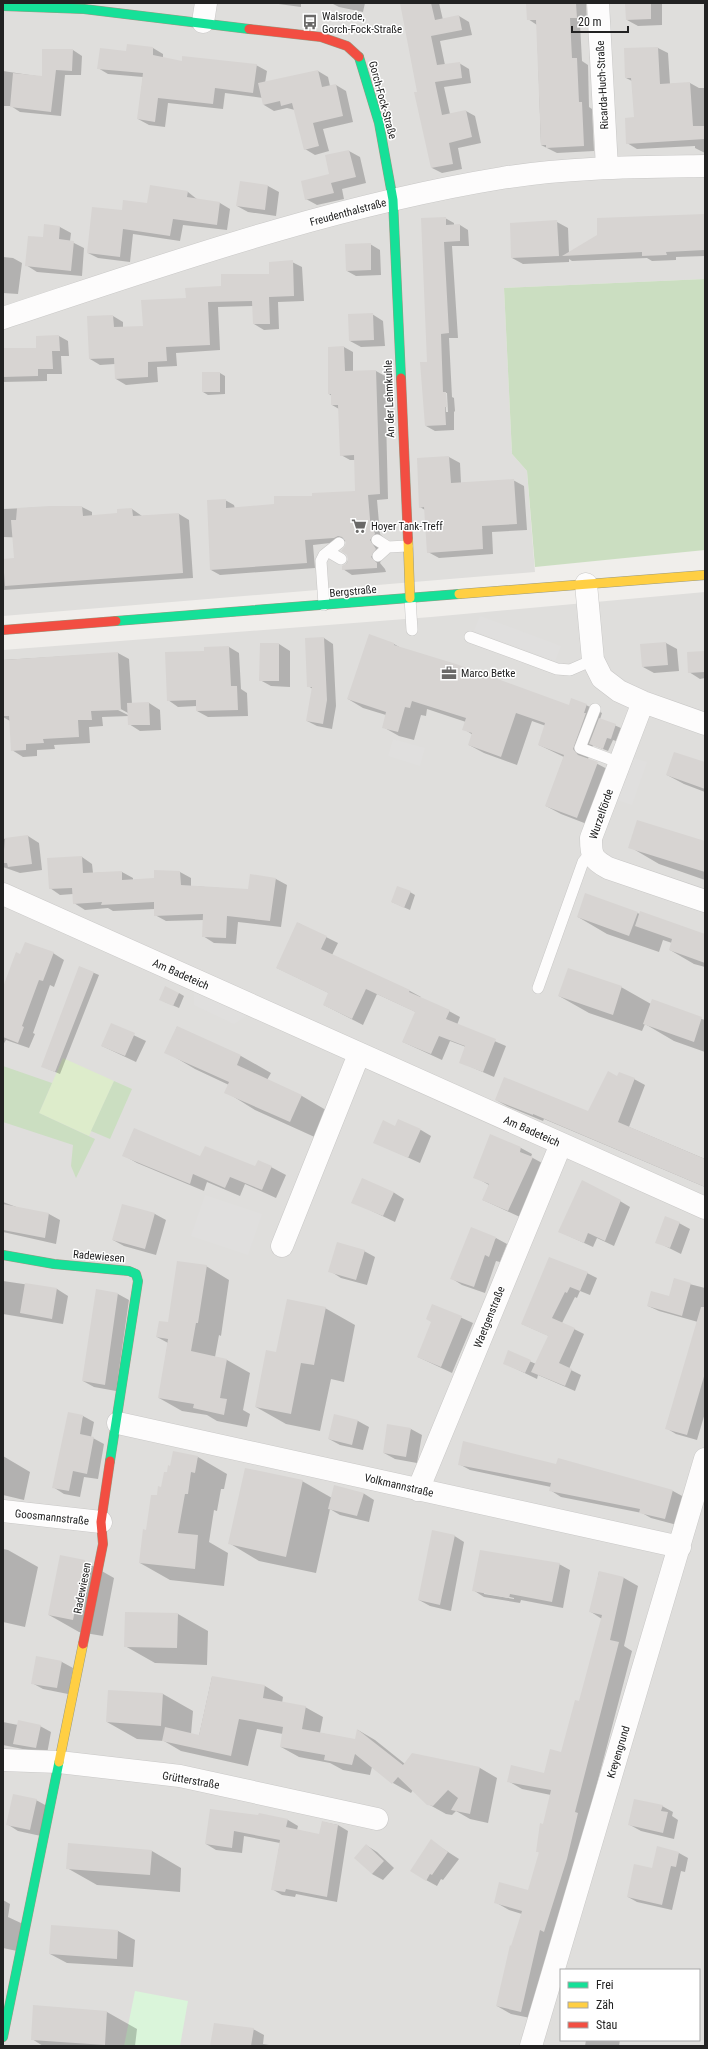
<svg xmlns="http://www.w3.org/2000/svg" width="708" height="2049" font-family="'Roboto Condensed',sans-serif">
<style>
.residential{fill:#dfdedc;fill-rule:evenodd}
.grass{fill:#ddeccb}
.forest{fill:#cbdec1}
.park{fill:#daf5da}
.parking{fill:#e0dfde}
.shadow{fill:#0003;fill-rule:evenodd}
.building{fill:#d7d4d2}
.lines{fill:none;stroke-linecap:round;stroke-linejoin:round}
.lane-casing{stroke:#c9c8c7;stroke-width:12}
.street-casing{stroke:#c9c8c7;stroke-width:23}
.fast-casing{stroke:#999a82;stroke-width:10}
.slow-casing{stroke:#999a82;stroke-width:10}
.jam-casing{stroke:#999a82;stroke-width:10}
.lane{stroke:#fdfcfc;stroke-width:11}
.street{stroke:#fdfcfc;stroke-width:22}
.fast{stroke:#16e098;stroke-width:9}
.slow{stroke:#ffcf43;stroke-width:9}
.jam{stroke:#f24e42;stroke-width:9}
.labels{text-anchor:middle;stroke-width:3;stroke-linejoin:round;paint-order:stroke}
.poi-label{font-size:11px;fill:#222;stroke:#fff;text-anchor:start}
.street-label{font-size:11px;fill:#222;stroke:#fff}
</style>
<rect width="100%" height="100%" fill="#f0eeeb"/>
<path class="residential" d="M3,3H705V279L504,288L512,454L527,471L535,572L3,616Z
M705,592V2046H3V650L431,617ZM561,1970H699V2040H561Z"/>
<path class="grass" d="M63,1058L114,1081L89,1136L39,1113Z"/>
<path class="forest" d="M705,279V550L535,567L527,471L512,454L504,288Z
M3,1066L52,1083L39,1113L95,1139L76,1178L71,1166L73,1145L3,1122Z
M114,1081L132,1089L110,1139L91,1131Z"/>
<path class="park" d="M135,1991L188,2001L180,2046H124Z"/>
<path class="parking" d="M480,616L561,646L555,661L474,631Z
M393,739L425,748L420,766L388,756Z
M634,758L647,762L632,805L617,800Z
M194,989L249,1014L234,1024L194,1005Z
M205,1195L262,1214L248,1255L191,1236Z"/>
<path class="shadow" d="M271,3H301V7Z
M331,3H365L363,12L339,7Z
M401,3H439L443,20L459,16L469,22L472,35L440,41L445,65L459,63L469,69L471,83L444,87L450,114L466,111L475,116L481,143L458,148L462,169L442,173L432,168Z
M527,3H586L587,23L580,24L582,61L588,65L589,107L592,109L594,151L557,153L541,145L537,25L528,19Z
M626,3H662V25L638,26L627,20Z
M128,45L153,48L163,54V58L182,62L256,65L267,71L265,83L318,71L328,77L330,86L336,85L346,91L353,122L323,129L329,151L315,155L305,149L295,110L287,108L274,111L264,105L263,98L225,93L223,109L168,103L165,127L149,125L138,119L143,77L108,74L98,68L127,52Z
M658,48L668,53L670,84L690,83L699,88H705V153L695,148V146L637,149L627,143L635,118L632,81L626,78Z
M73,50L82,56L81,75H65L61,116L20,112L11,106H3V71L43,77Z
M349,151L360,157L366,183L342,189L344,199L317,205L306,199L330,175L326,156Z
M241,182L268,186L279,192L276,216L248,212L237,206Z
M151,187L188,192L198,200L220,203L230,209L227,230L183,225L180,241L133,234L130,262L98,258L88,253L123,211L148,204Z
M705,215V256L676,257V260L652,261L647,258L572,261L569,259V262L523,264L512,258L557,222L568,228L569,253Z
M445,218L454,223V225H460L468,230L469,246H452L458,338H449L452,397L454,398L455,411L454,412V430L435,431L426,426L428,363ZM445,393H447L448,412H446Z
M45,225L60,227L71,233L70,241L84,248L82,276L37,272L26,265L44,238Z
M370,244L380,250L381,275L356,276L347,271Z
M3,257L13,258L22,263L18,294L3,293Z
M292,262L302,267L304,301L278,302L279,329L264,330L254,324L253,306L218,307L220,350L176,353L177,366L157,367L158,382L126,385L116,379L115,364L100,365L90,359L113,316L123,322V328L144,327L187,299L222,287L270,275Z
M372,314L383,321L385,346L361,347L350,341Z
M37,336H59L68,341L69,356H61L62,374H47V381L3,382V349H37Z
M344,347L353,352V372L376,371L385,376L388,499L377,500L380,534L383,537L384,554L380,563L385,569L386,572L352,575L343,569L349,559L347,541L313,545L315,568L220,575L211,570L225,500L234,505L235,509L275,505L313,497L356,492L355,460H350L341,455L339,409L332,405V396L329,394Z
M220,373L225,376V394L208,395L203,392Z
M449,457L460,463L461,483L513,480L524,486L527,530L492,532L493,554L439,558L428,552L425,510L420,507Z
M50,507H82L92,512V516L119,514L118,510L132,509L142,516L179,514L189,520L193,578L3,590V560L94,553V540L3,537V509Z
M324,638L333,644L336,706L332,729L317,726L307,721L313,689L308,686Z
M666,643L677,649L679,671L654,673L643,667Z
M261,644H279L290,651V687L271,686L260,680Z
M394,644L401,648L569,706L586,705L602,713L600,719L621,728L616,741L613,740L608,751L593,745L588,759L613,772L592,826L561,814L546,806L564,757L539,745L546,726L532,721L517,765L484,753L469,745L473,735L464,729L466,722L427,709L426,716L421,715L414,740L399,736L383,727L386,715L363,708L348,699Z
M229,647L239,653L241,689L247,693L248,716L208,717L197,711V706L178,707L168,700L205,652Z
M705,651V678L700,679L689,672Z
M118,653L129,659L132,704L149,703L160,710L161,730L140,731L129,724V716L102,717L103,726L89,727L90,743L54,745L55,749L37,750V756L23,757L12,750L10,721L3,717V660ZM117,707L128,713V715L116,709Z
M705,763V792L684,784L667,775Z
M28,836L39,843L42,870L20,873L3,867V839Z
M705,844V880L659,864L630,847Z
M82,857L92,864L93,873L122,872L133,878V880L155,879L180,872L191,878V886L249,890L251,876L276,879L287,885L281,927L238,922L236,944L214,943L203,936L204,920L166,921L155,915V909L113,911L108,908L85,910L74,903L73,894L60,895L50,888Z
M410,892L415,895L410,910L392,902Z
M637,913L705,935V967L694,964L670,950L672,943L663,940L659,952L607,934L578,917Z
M298,923L338,943L332,955L410,991L421,997L420,998L449,1011L460,1017L457,1025L506,1046L494,1077L460,1062L466,1047L450,1041L442,1060L403,1042L416,1012L377,994L363,1025L324,1005L329,993L277,968Z
M53,953L64,960L54,987L50,985L33,1033L35,1034L29,1048L6,1040L3,1045V990L21,955Z
M80,967L99,975L60,1074L48,1069Z
M621,987L651,1004L705,1020V1052L674,1041L645,1024L642,1031L589,1013L559,996Z
M179,993L184,996L179,1008L165,1002Z
M112,1025L146,1041L136,1062L102,1046Z
M177,1027L241,1056L271,1073L267,1080L302,1096L331,1113L319,1139L255,1110L226,1092L229,1085L195,1069L166,1052Z
M617,1077L634,1079L645,1085L629,1127L705,1159V1187L544,1119L543,1121L507,1106L496,1100L589,1112Z
M396,1127L421,1130L431,1136L420,1163L374,1142Z
M491,1136L521,1148L532,1154L531,1157L544,1164L520,1217L483,1200L489,1185L475,1177Z
M123,1155L201,1158L255,1168L271,1167L286,1175L276,1198L245,1184L240,1196L207,1182L204,1191L137,1163Z
M393,1192L404,1199L395,1222L353,1202Z
M620,1201L630,1207L614,1246L597,1238L593,1247L560,1232Z
M3,1202L19,1208L49,1214L60,1220L56,1244L3,1232Z
M123,1205L155,1214L166,1220L156,1255L124,1246L113,1240Z
M679,1223L690,1229L681,1254L657,1242Z
M496,1238L507,1244L500,1262L496,1261L485,1293L462,1285L451,1278Z
M364,1251L375,1257L367,1285L341,1278L330,1271Z
M206,1266L229,1280L221,1336L219,1335L215,1357L227,1360L250,1373L243,1410L250,1414L247,1427L217,1421L207,1415L182,1411L159,1398L168,1343L157,1337L169,1323Z
M587,1273L597,1278L590,1295L580,1291L577,1298L575,1297L562,1323L584,1334L569,1369L581,1375L575,1391L538,1375L537,1379L504,1363L509,1352L536,1364L549,1336L522,1324Z
M674,1280L705,1288V1413L697,1440L676,1434L666,1428L698,1322L659,1311L648,1306L670,1297Z
M3,1281L57,1289L68,1296L63,1324L3,1314Z
M97,1290L118,1294L129,1300L116,1391L94,1387L83,1381Z
M433,1305L473,1323L452,1373L418,1357L432,1322Z
M325,1308L355,1325L344,1382L331,1379L320,1431L286,1424L256,1407L277,1353Z
M83,1416L94,1422L91,1437L104,1444L98,1479L84,1477L80,1497L64,1494L53,1487Z
M335,1416L358,1421L369,1427L363,1450L340,1445L329,1439Z
M411,1429L422,1435L417,1463L395,1459L384,1453Z
M3,1456L30,1472L24,1500L3,1495Z
M198,1457L227,1474L224,1489H221L217,1511L214,1510L209,1542L228,1553L224,1586L170,1580L140,1563L147,1531L158,1497L162,1488Z
M459,1464L557,1465L673,1491L684,1497L677,1525L651,1518L642,1513L561,1497L550,1490L551,1487L470,1470Z
M302,1481L332,1498L363,1493L374,1500L369,1522L340,1515L330,1509L316,1573L259,1561L229,1543Z
M453,1535L464,1542L451,1611L430,1606L419,1600Z
M3,1549L8,1550L38,1567L25,1627L3,1622Z
M84,1561L114,1578L103,1636L79,1632L49,1615Z
M559,1564L570,1570L563,1608L521,1600L520,1603L484,1597L473,1590ZM484,1592L514,1598V1599L484,1594Z
M599,1572L624,1578L638,1586L624,1646L632,1651L535,2019L511,2014L497,2006L522,1914L509,1910L495,1902L529,1891L540,1853L537,1851L551,1795L522,1789L508,1781L545,1774L562,1753L580,1703L602,1619L591,1612Z
M178,1614L208,1631L207,1665L155,1663L125,1646Z
M37,1657L62,1662L73,1668L68,1694L43,1689L32,1683Z
M212,1677L265,1686L283,1697L282,1703L305,1707L323,1717L320,1733L356,1740L358,1730L375,1740L405,1764L480,1768L497,1778L488,1823L470,1819L456,1811L452,1815L446,1814L428,1804L413,1790L411,1793L393,1783L372,1767L370,1775L343,1770L330,1763L299,1757L281,1747L283,1734L257,1729L248,1766L181,1751L164,1741L137,1739L107,1722L109,1691L163,1694L193,1711L191,1734L199,1736Z
M3,1722L18,1725L40,1726L51,1732L47,1754L3,1745Z
M36,1800L47,1806L41,1836L18,1831L7,1824Z
M662,1806L673,1812L672,1816L678,1820L674,1839L641,1831L630,1825Z
M260,1814L288,1820L298,1826L297,1830L320,1835L323,1822L338,1825L348,1831L337,1902L296,1894L295,1897L282,1895L272,1889L280,1843L244,1836L242,1853L216,1850L206,1844L259,1816Z
M431,1841L459,1859L443,1880L441,1879L437,1886L426,1880Z
M366,1845L377,1852L394,1868L383,1880L372,1874Z
M152,1851L181,1868L180,1892L97,1885L67,1868Z
M679,1853L688,1858L685,1872L681,1871L672,1910L637,1902L628,1897L652,1870Z
M3,1900L10,1904L8,1917L23,1924L17,1951L3,1948Z
M52,1926L118,1931L135,1940L133,1967L67,1963L50,1954Z
M34,2006L107,2012L137,2029L135,2046H43L32,2039Z
M253,2029L264,2035L263,2044L275,2046H211Z
M586,2040H620L619,2046H585Z"/>
<path class="building" d="M400,3H431L435,20L459,15L462,30L431,36L437,65L460,62L462,78L435,82L442,115L466,110L472,137L449,143L453,164L431,168L414,92H417Z
M526,3H576L577,18H570L572,58H577L579,102H582L584,146L546,148V145H541L536,20H527Z
M625,3H651V19L626,20Z
M127,44L153,47V55L182,61V56L257,64L253,93L215,88L213,104L158,98L155,122L137,119L143,73L97,69L100,48L126,51Z
M658,47L660,84L690,82L693,126H705V139L626,144L625,118L634,117L631,78H625L624,48Z
M42,49H73L72,71L56,70L51,112L10,107L13,73L42,76Z
M318,70L322,87L336,84L343,116L313,123L319,146L304,150L292,103L281,106L280,101L263,105L258,83Z
M349,150L356,177L331,183L334,193L305,200L301,181L329,174L325,155Z
M240,181L268,185L265,210L236,206Z
M150,185L188,191L187,197L220,202L217,225L173,219L170,236L123,229L120,257L87,253L92,207L122,210L123,200L147,203Z
M705,214V250L666,252L667,255L642,256V252L562,256L597,235V218Z
M446,217V225L460,224V241L444,242L449,333L441,334L443,392H446L447,407H445L446,425L425,426L420,362H427L421,218Z
M557,220L559,256L511,258L510,223Z
M44,224L60,226L59,239L74,241L71,271L25,266L28,236L43,237Z
M371,243V270L346,271L345,244Z
M293,260L294,296L269,297L270,324H253L252,301L208,302L210,345L166,347L167,361L148,362V377L115,379L114,358L89,359L87,316L113,315L114,327L143,326L141,300L186,298L185,288L221,286V274H269V262Z
M373,313L374,340L349,341L348,314Z
M59,335L60,351H52L53,369H38V376L3,377V348H36V336Z
M344,346L345,371L376,370L380,494L368,495L371,531L374,530L375,534L370,540L376,549L371,557L377,563V568L342,570V566L347,563L348,559L347,555L341,551L345,546L346,542L342,537L338,536L334,538L305,540L307,563L210,570L207,500L226,499V508L274,504V496H312V493L355,491L354,455L340,456L338,405H331V394H328V347Z
M202,372H220V392H202Z
M449,456L451,483L514,479L517,524L482,526L483,549L427,553L424,507L419,508L417,458Z
M50,506H82L83,516L117,513V509L132,508L133,516L179,513L183,573L5,586L3,559L14,558L11,520H16L17,508Z
M369,634L394,643V645L456,664L569,705L571,698L587,704L584,713H586L573,749L578,755L598,762L577,818L545,806L564,755L538,745L545,723L516,713L501,757L468,745L472,733L462,730L466,718L412,701L410,708L405,707L398,732L382,728L386,712L347,699Z
M324,637L327,700L323,724L306,721L312,687H307L305,638Z
M666,642L668,665L642,667L640,644Z
M260,643H279V681H259Z
M229,646L231,686H237L238,710L196,711V700L167,701L165,652L204,651V647Z
M705,651V672L688,673L687,652Z
M118,652L121,710L91,711L92,720H78L79,737L43,739L44,743L26,744V750L11,751L9,716H3V660Z
M149,702L150,725H128L127,703Z
M599,718L616,724L611,739L607,738L603,749L589,744Z
M674,752L705,762V789L666,775Z
M637,820L705,841V872L628,848Z
M28,835L32,864L8,867L7,863H3L5,838Z
M82,856L83,873L122,871V880L154,878V870L180,871L181,885L248,889L250,874L276,878L270,921L227,916L226,938L202,937L203,914L154,916V902L101,905L102,902L73,904L72,888L49,889L47,858Z
M397,886L411,891L404,908L391,902Z
M585,893L638,912L629,936L577,917Z
M640,911L705,934V963L669,950L672,939L635,926Z
M297,922L327,936L321,949L410,990L409,992L450,1010L446,1019L496,1039L483,1072L459,1063L465,1046L439,1036L431,1054L402,1042L415,1012L366,989L352,1019L323,1005L328,993L276,968Z
M25,942L54,952L43,981L39,980L22,1026L24,1027L18,1043L3,1037V987L16,952L20,954Z
M79,966L94,972L55,1072L41,1067Z
M568,968L622,986L613,1015L558,996Z
M165,986L179,993L173,1006L159,1000Z
M652,999L702,1017L694,1042L643,1024Z
M111,1023L135,1033L125,1056L101,1046Z
M177,1026L241,1055L237,1065L302,1095L290,1122L224,1093L229,1082L164,1053Z
M608,1071L617,1076L619,1072L635,1078L618,1122L705,1159V1187L533,1114V1115L495,1100L504,1077L588,1111Z
M398,1119L421,1129L408,1158L373,1143L383,1120L395,1126Z
M134,1128L200,1156L205,1146L255,1166L258,1160L272,1166L262,1190L230,1177L225,1188L193,1174L190,1184L122,1156Z
M490,1134L521,1147L520,1152L533,1157L508,1211L482,1200L489,1184L473,1178Z
M362,1178L394,1192L383,1216L351,1203Z
M582,1180L621,1200L605,1241L588,1233L584,1243L558,1232Z
M3,1204L49,1213L45,1238L3,1230Z
M122,1204L155,1213L145,1249L112,1240Z
M665,1216L680,1222L670,1248L655,1243Z
M471,1227L496,1237L489,1257L485,1255L474,1287L450,1279Z
M337,1242L365,1250L356,1280L328,1272Z
M549,1257L588,1272L580,1291L570,1287L567,1293L565,1292L552,1318L575,1328L559,1363L572,1369L565,1386L531,1372L548,1336L521,1324Z
M177,1261L207,1265L198,1323H196L191,1351L227,1359L220,1398L227,1399L224,1415L193,1408L194,1404L158,1398L168,1339L156,1337L159,1321L168,1322Z
M674,1278L691,1283L682,1316L647,1306L651,1291L669,1296Z
M25,1283L57,1288L52,1319L20,1313Z
M96,1289L118,1293L105,1385L82,1381Z
M287,1299L326,1307L314,1365L301,1363L291,1414L255,1407L266,1350L276,1352Z
M432,1304L462,1316L441,1367L417,1357L431,1322L426,1319Z
M701,1307H705V1373L687,1435L665,1429Z
M508,1350L531,1360L525,1373L503,1364Z
M68,1412L83,1415L80,1434L94,1437L87,1474L73,1471L69,1491L52,1488Z
M334,1414L358,1420L352,1445L328,1439Z
M387,1424L411,1428L406,1457L383,1453Z
M463,1441L556,1464L558,1458L673,1490L665,1519L639,1513L640,1509L549,1491L551,1483L458,1465Z
M173,1451L198,1456L195,1473L191,1472L188,1494H185L178,1533L198,1535L195,1569L139,1563L143,1529L146,1530L151,1495H157L158,1486L161,1487L164,1472H167L168,1465L170,1466Z
M245,1468L303,1480L286,1557L228,1544Z
M334,1485L364,1493L357,1516L328,1509Z
M432,1530L455,1535L440,1605L418,1600Z
M480,1550L560,1563L552,1602L510,1594L509,1598L472,1591Z
M60,1555L85,1560L73,1620L48,1615Z
M599,1571L624,1577L610,1640L619,1642L575,1812L578,1813L567,1859L544,1932L540,1930L521,2012L496,2006L510,1945L511,1946L522,1911L494,1903L499,1882L528,1890L539,1852H536L540,1823L543,1824L551,1790L507,1782L511,1765L544,1773L550,1749L561,1752L575,1700L579,1701L602,1615L589,1612Z
M125,1612L178,1613L177,1648L124,1647Z
M36,1656L62,1661L57,1688L31,1684Z
M212,1676L265,1685L263,1698L306,1706L302,1729L355,1739L357,1729L403,1765L412,1753L480,1767L470,1814L451,1810L458,1798L448,1790L433,1806L427,1805L398,1777L392,1784L355,1754L352,1765L324,1760L325,1755L280,1747L283,1727L239,1719L231,1756L162,1741L165,1727L199,1735Z
M108,1690L163,1693L161,1726L106,1722Z
M18,1720L41,1725L36,1748L13,1744Z
M13,1794L37,1799L30,1830L6,1825Z
M634,1799L663,1805L661,1811L668,1812L663,1833L628,1825Z
M210,1809L258,1815L259,1813L288,1819L286,1827L319,1834L322,1821L338,1825L327,1897L286,1889L285,1892L271,1890L280,1840L234,1831L232,1848L205,1844Z
M431,1839L448,1852L432,1875L430,1874L426,1881L410,1871Z
M68,1843L152,1850L150,1875L66,1869Z
M366,1844L384,1861L372,1874L354,1858Z
M657,1846L679,1852L676,1867L671,1866L662,1905L627,1897L634,1864L652,1868Z
M51,1925L118,1930L117,1959L49,1954Z
M33,2005L107,2011L105,2045L31,2040Z
M214,2023L254,2028L251,2046H210Z"/>
<g class="lines">
<g class="lane-casing">
<path id="lane" d="M377,540L388,547L407,546
M329,552L341,559
M378,556L388,547
M410,598L412,630
M324,605L321,561L324,555L339,543
M470,637L557,669L570,670L593,660
M595,709L580,748L620,763
M538,988L583,862L591,852"/>
</g>
<g class="street-casing">
<path id="street" d="M598,3L607,168
M203,22L206,3
M3,318C167,264 331,206 502,178C569,167 638,167 705,166
M586,584L593,660L602,678L619,691L643,702L705,724
M643,702L591,838C591,856 592,859 608,868L705,901
M3,894L705,1208
M282,1246L359,1054
M118,1423L680,1547
M418,1490L561,1144
M3,1511L101,1522
M3,1760L59,1762L180,1776L377,1819
M531,2046L705,1459"/>
</g>
<g class="fast-casing">
<path id="fast" d="M3,6L84,9L249,29
M359,57L379,123L393,200L401,378
M116,621L459,594
M3,1255L54,1264L129,1271L136,1274L138,1281L110,1461
M3,2037L59,1762"/>
</g>
<g class="slow-casing">
<path id="slow" d="M408,540L410,598
M459,594L705,575
M59,1762L83,1644"/>
</g>
<g class="jam-casing">
<path id="jam" d="M249,29L321,37L347,46L359,57
M401,378L408,540
M3,630L116,621
M83,1644L103,1544L101,1522L110,1461"/>
</g>
<use href="#lane" class="lane"/>
<use href="#street" class="street"/>
<use href="#fast" class="fast"/>
<use href="#slow" class="slow"/>
<use href="#jam" class="jam"/>
</g>
<defs>
<g id="bus-bare" transform="scale(1.2)"><path d="M-5-6H5V4H4V6H2V4H-2V6H-4V4H-5ZM-3.5-4V0h7V-4ZM-3.5 1.2v1.5H-2V1.2ZM2 1.2v1.5H3.5V1.2Z" fill="#6a6968" stroke="#fff" stroke-width="2.5" paint-order="stroke"/></g>
<g id="supermarket-bare" transform="scale(1.2)"><path d="M-6-5.5h2.5l.6 2H6L4.5 2H-2.5L-4.4-4H-6ZM-1.5 3.2a1.3 1.3 0 1 0 .1 0ZM3 3.2a1.3 1.3 0 1 0 .1 0Z" fill="#6a6968" stroke="#fff" stroke-width="2.5" paint-order="stroke"/></g>
<g id="office-bare" transform="scale(1.2)"><path d="M-6-3h4V-5.5h4V-3h4V5H-6ZM-1-4.5V-3h2v-1.5ZM-6 0V1H6V0Z" fill="#6a6968" stroke="#fff" stroke-width="2.5" paint-order="stroke"/></g>
</defs>
<g fill-rule="evenodd">
<use href="#bus-bare" x="310" y="22"/>
<use href="#supermarket-bare" x="359" y="526"/>
<use href="#office-bare" x="449" y="673"/>
</g>
<g class="labels">
<g class="poi-label">
<text x="322" y="20">Walsrode,<tspan x="322" dy="13">Gorch-Fock-Straße</tspan></text>
<text x="371" y="530">Hoyer Tank-Treff</text>
<text x="461" y="677">Marco Betke</text>
</g>
<g class="street-label">
<text transform="translate(602 85) rotate(-93)" y="4">Ricarda-Huch-Straße</text>
<text transform="translate(383 100) rotate(75)" y="4">Gorch-Fock-Straße</text>
<text transform="translate(348 212) rotate(-15)" y="4">Freudenthalstraße</text>
<text transform="translate(389 399) rotate(-92)" y="4">An der Lehmkuhle</text>
<text transform="translate(353 591) rotate(-5)" y="4">Bergstraße</text>
<text transform="translate(601 814) rotate(-71)" y="4">Wurzelförde</text>
<text transform="translate(181 974) rotate(24)" y="4">Am Badeteich</text>
<text transform="translate(532 1131) rotate(24)" y="4">Am Badeteich</text>
<text transform="translate(99 1256) rotate(5)" y="4">Radewiesen</text>
<text transform="translate(489 1317) rotate(-68)" y="4">Waetgenstraße</text>
<text transform="translate(399 1485) rotate(13)" y="4">Volkmannstraße</text>
<text transform="translate(52 1517) rotate(6)" y="4">Goosmannstraße</text>
<text transform="translate(82 1588) rotate(-79)" y="4">Radewiesen</text>
<text transform="translate(618 1752) rotate(-73)" y="4">Kreyengrund</text>
<text transform="translate(191 1780) rotate(10)" y="4">Grütterstraße</text>
</g>
</g>
<rect width="708" height="2049" fill="none" stroke="#222222" stroke-width="8"/>
<rect x="560" y="1969" width="140" height="72" fill="#ffffff" stroke="#a7a7a7"/>
<rect x="568" y="1982" width="20" height="6" fill="#16e098" stroke="#a7a7a7"/>
<text x="596" y="1989" font-size="12" fill="#222222">Frei</text>
<rect x="568" y="2002" width="20" height="6" fill="#ffcf43" stroke="#a7a7a7"/>
<text x="596" y="2009" font-size="12" fill="#222222">Zäh</text>
<rect x="568" y="2022" width="20" height="6" fill="#f24e42" stroke="#a7a7a7"/>
<text x="596" y="2029" font-size="12" fill="#222222">Stau</text>
<path d="M572 26v6h56v-6" fill="none" stroke="#222222" stroke-width="2"/>
<text x="578" y="26" font-size="12" fill="#222222" stroke="#ffffff" stroke-width="3" paint-order="stroke">20 m</text>
</svg>
